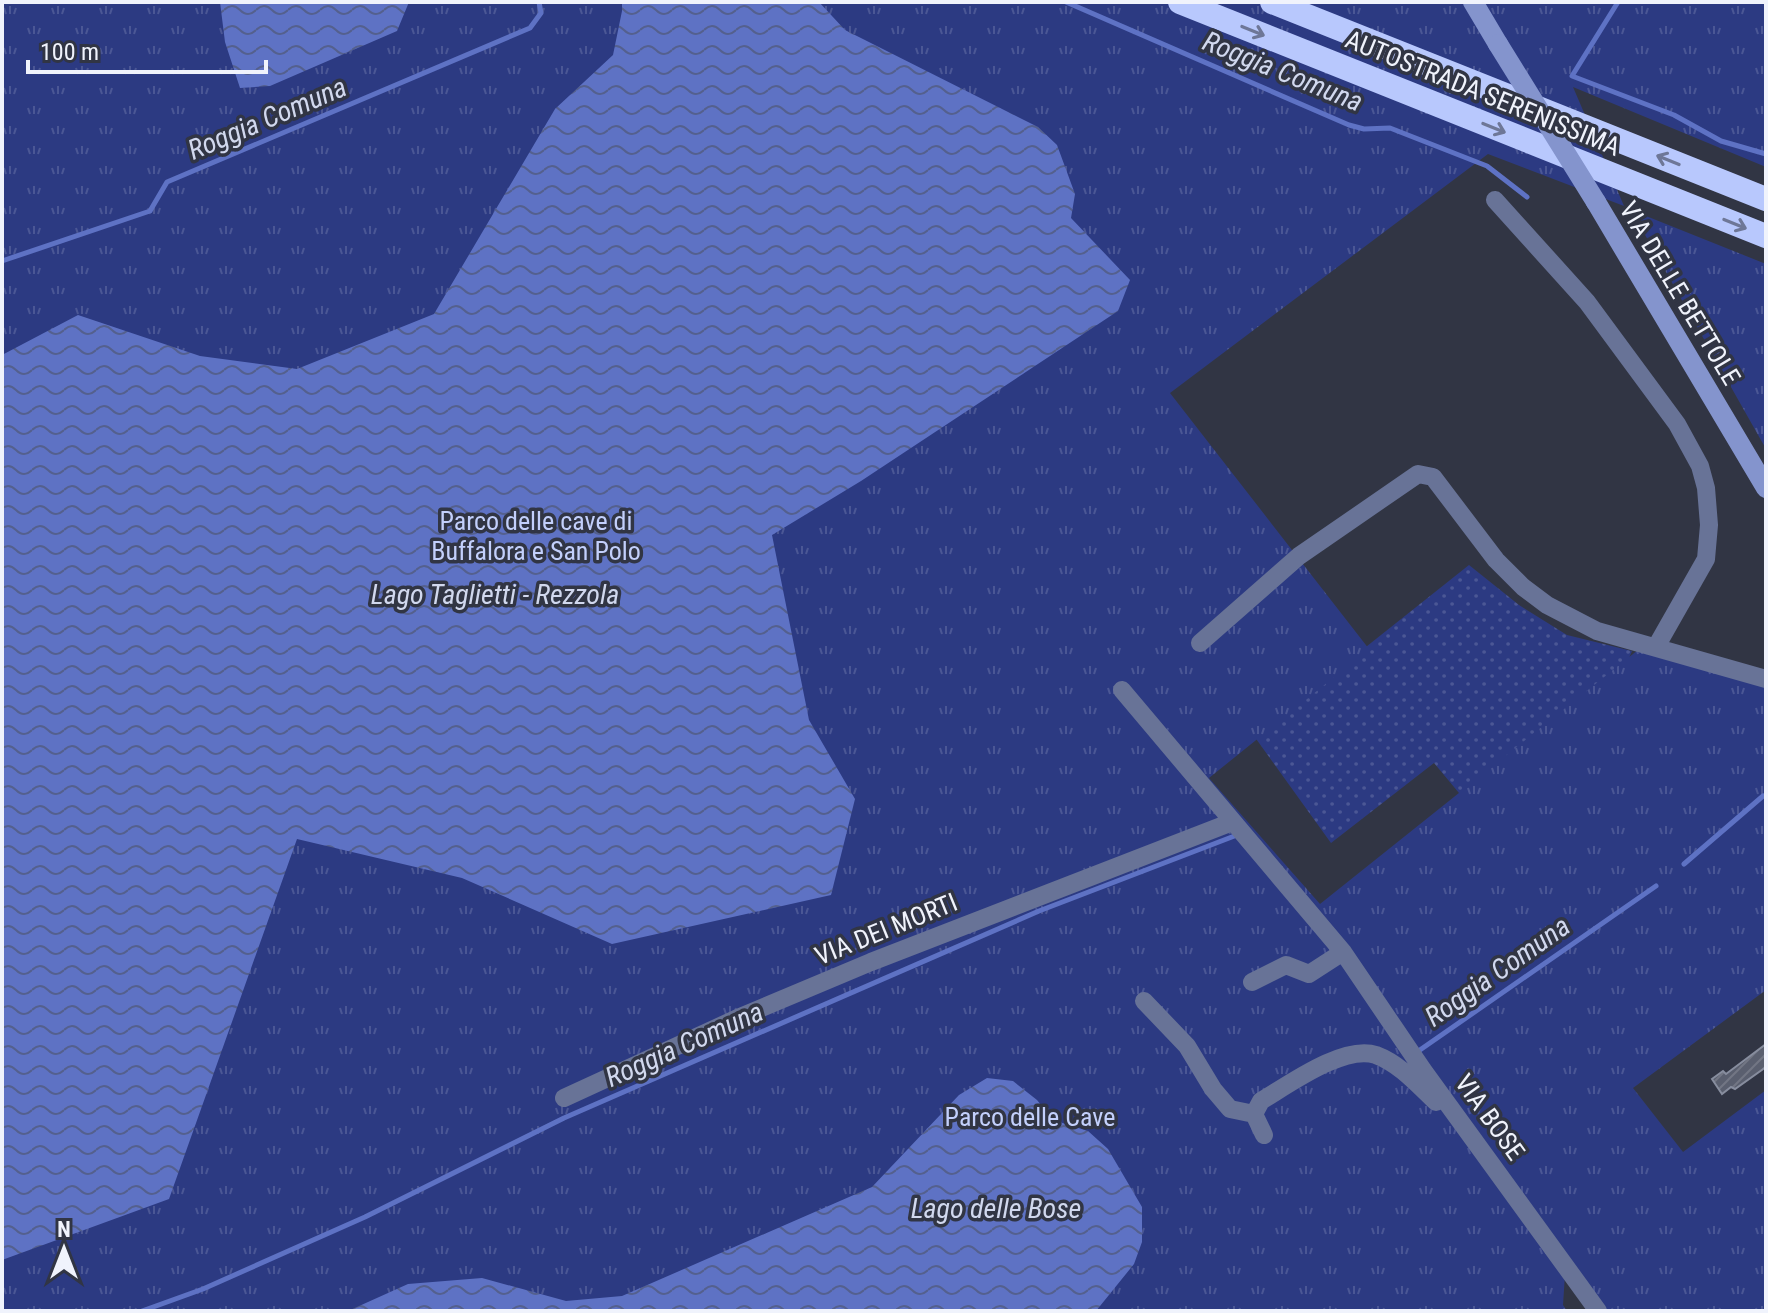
<svg xmlns="http://www.w3.org/2000/svg" width="1768" height="1313" font-family="'Roboto Condensed',sans-serif">
<style>
.grass{fill:url(#grass-dots)}
.park{fill:url(#park-tufts)}
.water{fill:url(#water-waves)}
.lines{fill:none;stroke-linecap:round;stroke-linejoin:round}
.stream{stroke:#5e72c4;stroke-width:5}
.building{fill:url(#building-hatch);stroke:#878d9e;stroke-width:2}
.street{stroke:#687397;stroke-width:18}
.secondary{stroke:#8494cd;stroke-width:20}
.highway{stroke:#b8c8fd;stroke-width:24}
.secondary-bridge{stroke:#8494cd;stroke-width:20}
.oneway{stroke:#6e7797}
.labels{text-anchor:middle;stroke-width:7;stroke-linejoin:round;paint-order:stroke}
.street-label{font-size:26px;fill:#f0f3fc;stroke:#313544}
.park-label{font-size:26px;fill:#c3d0fc;stroke:#313544}
.water-label{font-size:28px;font-style:italic;fill:#d1d8ee;stroke:#313544}
</style>
<defs>
<pattern id="grass-dots" width="8" height="8" patternUnits="userSpaceOnUse" patternTransform="scale(2)"><rect width="8" height="8" fill="#2c3a82"/><path d="M2 2h.1M6 6h.1" fill="none" stroke="#4b5795" stroke-width="1.8" stroke-linecap="round"/></pattern>
<pattern id="park-tufts" width="24" height="20" patternUnits="userSpaceOnUse" patternTransform="scale(2)"><rect width="24" height="20" fill="#2c3a82"/><path d="M3 7l-1-3M5 7V3M7 7l1-3M15 17l-1-3M17 17v-4M19 17l1-3" fill="none" stroke="#4b5795"/></pattern>
<pattern id="water-waves" width="16" height="10" patternUnits="userSpaceOnUse" patternTransform="scale(2)"><rect width="16" height="10" fill="#5e72c4"/><path d="M0 5q4-4 8 0t8 0" fill="none" stroke="#54608e"/></pattern>
<pattern id="building-hatch" width="6" height="6" patternUnits="userSpaceOnUse" patternTransform="scale(2)"><rect width="6" height="6" fill="#5a5f6f"/><path d="M-1 1l2-2M0 6l6-6M5 7l2-2" fill="none" stroke="#727684"/></pattern>
</defs>
<rect width="100%" height="100%" fill="#313544"/>
<path class="grass" d="M1469,565L1519,605L1567,635L1632,651L1621,678L1464,799L1434,763L1331,843L1254,736Z"/>
<path class="park" d="M2,2H1766V167L1573,87L1624,206L1488,154L1170,393L1369,649L1209,778L1320,904L1638,650L1766,685V990L1633,1088L1683,1152L1766,1090V1311H1604L1565,1274L1563,1305L1567,1311H2Z
M1631,210L1766,264V449Z"/>
<path class="water" d="M220,2H409L397,31L270,86L240,88L225,42Z
M622,2H819L845,30L1038,127L1057,145L1075,194L1071,218L1130,280L1118,311L861,481L772,535L809,720L855,799L831,895L612,944L462,878L297,839L169,1199L2,1260V355L78,315L200,356L297,369L434,314L555,109L613,55L622,11Z
M987,1078L1013,1081L1037,1100L1053,1120L1088,1131L1108,1149L1142,1207V1242L1134,1264L1096,1311H348L408,1284L482,1278L566,1301L622,1296L872,1187L959,1095Z"/>
<g class="lines">
<path class="stream" d="M1066,2L1349,125L1364,129L1390,128L1487,166L1527,197
M1618,2L1572,76L1674,115L1721,141L1766,154
M2,261L150,211L167,182L530,28L541,13L539,2
M1684,864L1763,796
M1417,1052L1656,886
M142,1311L203,1289L365,1217L564,1118L1039,911L1237,835"/>
</g>
<path class="building" d="M1766,1044V1067L1735,1089L1731,1087L1722,1094L1712,1079L1723,1071L1726,1074Z"/>
<g class="lines">
<path class="street" d="M1495,200L1587,302L1677,424L1700,466L1706,488L1709,525L1706,559L1656,647
M1200,643L1299,556L1418,474L1433,477L1496,560L1523,587L1547,605L1597,631L1766,679
M1122,690L1343,952L1423,1070L1598,1311
M1252,982L1286,965L1309,974L1343,952
M1144,1001L1187,1046L1213,1089L1230,1109L1254,1114
M564,1098L740,1017L871,962L1232,822
M1264,1135L1254,1114L1261,1101C1288,1085 1344,1044 1376,1055C1400,1064 1418,1085 1436,1102"/>
<path class="secondary" d="M1473,2L1498,44
M1596,202L1766,488"/>
<path class="highway" d="M1180,2L1766,236
M1272,2L1766,199"/>
<path class="secondary-bridge" d="M1498,44L1596,202"/>
</g>
<defs><path id="oneway-shaft" d="M-6 0H5M1.5-3L5.5 0L1.5 3" fill="none" stroke-width="1.6" stroke-linecap="round" stroke-linejoin="round" transform="scale(2)"/></defs>
<g class="oneway">
<use href="#oneway-shaft" transform="translate(1253 31) rotate(22)"/>
<use href="#oneway-shaft" transform="translate(1494 128) rotate(22)"/>
<use href="#oneway-shaft" transform="translate(1668 160) rotate(-158)"/>
<use href="#oneway-shaft" transform="translate(1735 224) rotate(22)"/>
</g>
<g class="labels">
<g class="street-label">
<text transform="translate(1483 93) rotate(22)" y="9">AUTOSTRADA SERENISSIMA</text>
<text transform="translate(1680 293) rotate(59)" y="9">VIA DELLE BETTOLE</text>
<text transform="translate(886 929) rotate(-22)" y="9">VIA DEI MORTI</text>
<text transform="translate(1490 1117) rotate(54)" y="9">VIA BOSE</text>
</g>
<g class="park-label">
<text x="536" y="530">Parco delle cave di<tspan x="536" dy="30">Buffalora e San Polo</tspan></text>
<text x="1030" y="1126">Parco delle Cave</text>
</g>
<g class="water-label">
<text transform="translate(1283 71) rotate(22)" y="10">Roggia Comuna</text>
<text transform="translate(267 118) rotate(-23)" y="10">Roggia Comuna</text>
<text x="495" y="604">Lago Taglietti - Rezzola</text>
<text transform="translate(1497 971) rotate(-35)" y="10">Roggia Comuna</text>
<text transform="translate(684 1044) rotate(-24)" y="10">Roggia Comuna</text>
<text x="996" y="1218">Lago delle Bose</text>
</g>
</g>
<rect width="1768" height="1313" fill="none" stroke="#f0f3fc" stroke-width="8"/>
<g transform="translate(64 1249)" stroke="#313544" stroke-width="6" paint-order="stroke">
<path d="M0-6L14 30L0 20L-14 30Z" fill="#f0f3fc"/>
<text y="-12" font-size="22" font-weight="bold" text-anchor="middle" fill="#f0f3fc">N</text>
</g>
<path d="M28 60v12h238v-12" fill="none" stroke="#f0f3fc" stroke-width="4"/>
<text x="40" y="60" font-size="24" fill="#f0f3fc" stroke="#313544" stroke-width="6" paint-order="stroke">100 m</text>
</svg>
